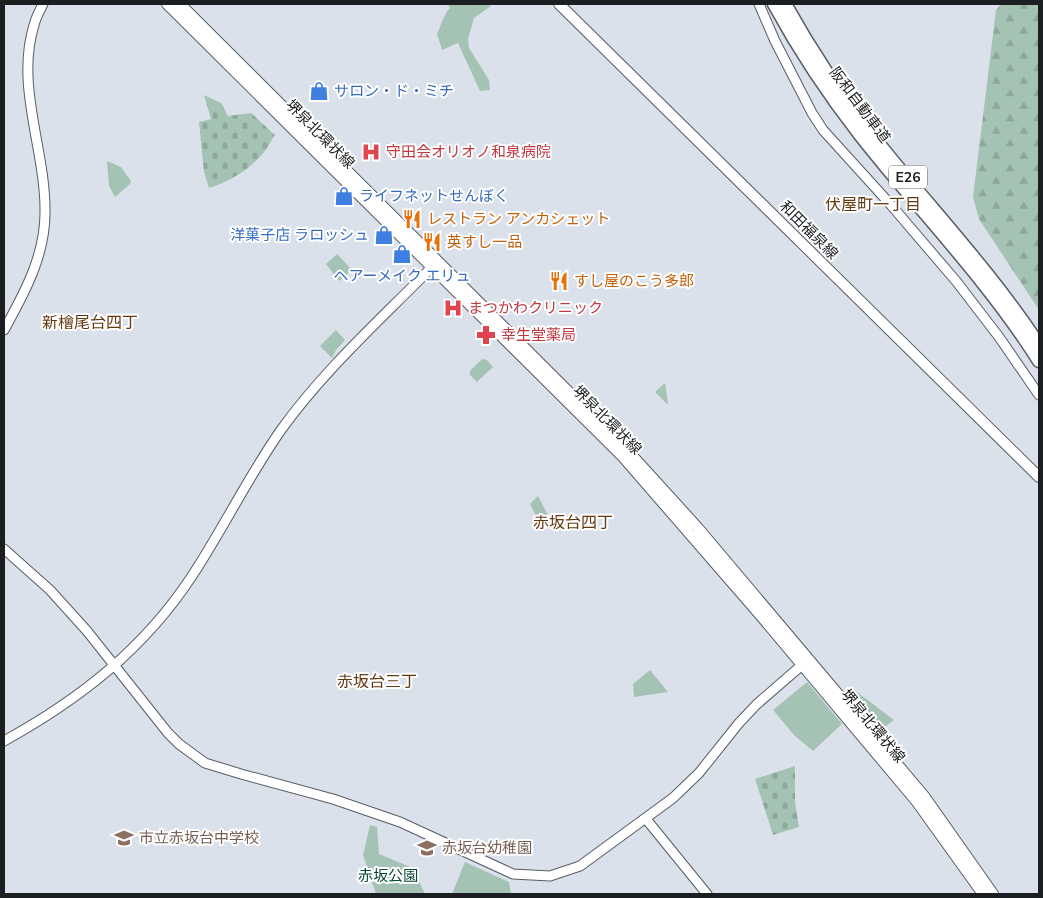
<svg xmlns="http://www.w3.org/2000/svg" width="1043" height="898" font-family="'Nunito Sans','Noto Sans JP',sans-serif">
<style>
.green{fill:#a5c3b4}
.forest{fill:url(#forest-firs)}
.cemetery{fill:url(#cemetery-stones)}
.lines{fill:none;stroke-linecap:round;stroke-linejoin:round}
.minor-casing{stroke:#575c65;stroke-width:11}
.major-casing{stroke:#575c65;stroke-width:12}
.highway-casing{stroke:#575c65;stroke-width:15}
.minor{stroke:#fff;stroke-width:9}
.major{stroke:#fff;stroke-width:10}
.highway{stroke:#fff;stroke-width:12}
.labels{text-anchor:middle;stroke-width:4;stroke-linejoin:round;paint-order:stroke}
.shield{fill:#fff;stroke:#606264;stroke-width:1}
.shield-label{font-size:14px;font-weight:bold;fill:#1c1f22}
.shop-label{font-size:15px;fill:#366cbe;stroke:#fff;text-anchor:start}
.street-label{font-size:15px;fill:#1c1f22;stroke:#fff}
.health-label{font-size:15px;fill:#be3a42;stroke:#fff;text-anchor:start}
.food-label{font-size:15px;fill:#c56008;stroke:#fff;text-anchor:start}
.education-label{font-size:15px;fill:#785e54;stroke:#fff;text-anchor:start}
.park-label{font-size:15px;fill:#064933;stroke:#fff}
.neighbourhood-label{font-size:16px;fill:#643a10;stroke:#fff}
</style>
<defs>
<pattern id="forest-firs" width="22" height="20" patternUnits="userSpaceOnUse" patternTransform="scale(1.25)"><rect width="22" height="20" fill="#a5c3b4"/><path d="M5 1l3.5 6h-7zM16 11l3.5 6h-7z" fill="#8da79a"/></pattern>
<pattern id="cemetery-stones" width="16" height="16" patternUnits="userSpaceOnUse" patternTransform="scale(1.25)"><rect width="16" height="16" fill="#a5c3b4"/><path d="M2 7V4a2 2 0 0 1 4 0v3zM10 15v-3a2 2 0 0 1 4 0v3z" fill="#8da79a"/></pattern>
</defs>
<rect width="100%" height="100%" fill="#dbe1eb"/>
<path class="green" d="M449,4H490L491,6L474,18L468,39L469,48L489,80L490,90L480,91L458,43L442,50L437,34C441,26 443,15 450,8L448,5Z
M107,161L121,167L131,181L130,184L115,197L109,186Z
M337,254L352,270L339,281L326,264Z
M336,330L345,340L336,350L332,358L320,346Z
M482,359L487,360L493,367L477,382L470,375V371Z
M665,383L668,403L667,404L655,392Z
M538,496L550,519L539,523L530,504Z
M650,670L668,692L634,697L633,684Z
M807,682L842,724L813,751L794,735L773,710Z
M853,689L894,720L878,732L847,694Z
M370,825L377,827L379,854L413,868L425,894H376L363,855Z
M465,862L509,882L511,894H452Z"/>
<path class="forest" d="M1001,4H1038L1039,310L979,219L973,197L996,10Z"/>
<path class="cemetery" d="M204,95L221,103L228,116L251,113L275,135C272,138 271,141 269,145C255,167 233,180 209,188L204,172L199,122L211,119Z
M795,766V802L799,827L773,835L755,779Z"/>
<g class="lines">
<g class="minor-casing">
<path id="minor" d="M759,4L775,41L812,113L823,130L891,205L956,281L999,337L1039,395
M4,330C24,294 45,256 45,213C46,150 15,87 34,25C36,17 40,10 43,4
M4,549L50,590L87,631L168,733L179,744L205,763L241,774L333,799L400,822L513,874L550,876L580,866L673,798L699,773L739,723L757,704L802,665
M4,741C80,699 144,649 192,576C223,529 248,477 281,430C324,370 380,320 432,267
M646,819L707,894"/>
</g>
<g class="major-casing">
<path id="major" d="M167,4L623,457L761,616L917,802L983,894
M180,4L629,452L698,528L924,796L993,894
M559,4L1039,477"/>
</g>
<g class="highway-casing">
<path id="highway" d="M774,4C799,50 828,94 861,136C920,211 988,280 1039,361
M785,4C810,49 839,93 871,134C926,204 989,269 1039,345"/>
</g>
<use href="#minor" class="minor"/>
<use href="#major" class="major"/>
<use href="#highway" class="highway"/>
</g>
<defs>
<g id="shop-bare" transform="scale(1.5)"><path d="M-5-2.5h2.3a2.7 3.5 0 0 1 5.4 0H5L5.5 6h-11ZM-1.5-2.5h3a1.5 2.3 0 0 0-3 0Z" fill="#3f7fe0" stroke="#fff" stroke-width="2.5" paint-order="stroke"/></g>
<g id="hospital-bare" transform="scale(1.5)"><path d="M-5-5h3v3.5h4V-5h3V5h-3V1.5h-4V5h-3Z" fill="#e0444e" stroke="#fff" stroke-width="2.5" paint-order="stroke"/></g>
<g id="restaurant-bare" transform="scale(1.5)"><path d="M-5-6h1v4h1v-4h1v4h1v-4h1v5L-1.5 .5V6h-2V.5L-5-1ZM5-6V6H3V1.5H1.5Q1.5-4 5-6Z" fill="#e8710a" stroke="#fff" stroke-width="2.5" paint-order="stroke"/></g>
<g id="pharmacy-bare" transform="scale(1.5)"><path d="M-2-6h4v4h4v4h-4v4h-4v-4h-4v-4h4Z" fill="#e0444e" stroke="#fff" stroke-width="2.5" paint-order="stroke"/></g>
<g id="school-bare" transform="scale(1.5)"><path d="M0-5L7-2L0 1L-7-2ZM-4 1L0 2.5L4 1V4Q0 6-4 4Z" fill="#8d6e63" stroke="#fff" stroke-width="2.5" paint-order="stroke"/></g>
</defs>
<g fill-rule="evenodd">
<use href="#shop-bare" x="319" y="91"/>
<use href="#hospital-bare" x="371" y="152"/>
<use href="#shop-bare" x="344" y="196"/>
<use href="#restaurant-bare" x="412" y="219"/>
<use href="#shop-bare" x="384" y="235"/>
<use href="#restaurant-bare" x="432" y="242"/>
<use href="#shop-bare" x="402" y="254"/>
<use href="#restaurant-bare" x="559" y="281"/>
<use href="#hospital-bare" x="453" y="308"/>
<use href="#pharmacy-bare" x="486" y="335"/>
<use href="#school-bare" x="124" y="838"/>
<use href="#school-bare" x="427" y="848"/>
</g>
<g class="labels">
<rect class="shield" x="889" y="165.5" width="38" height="23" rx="4"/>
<g class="shield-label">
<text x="908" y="182">E26</text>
</g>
<g class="shop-label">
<text x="334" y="96">サロン・ド・ミチ</text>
<text x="359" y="201">ライフネットせんぼく</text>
<text x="369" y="240" text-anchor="end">洋菓子店 ラロッシュ</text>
<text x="402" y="281" text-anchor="middle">ヘアーメイク エリュ</text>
</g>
<g class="street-label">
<text transform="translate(860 105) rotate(53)" y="5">阪和自動車道</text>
<text transform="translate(320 134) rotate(45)" y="5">堺泉北環状線</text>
<text transform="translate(809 230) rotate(45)" y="5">和田福泉線</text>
<text transform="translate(607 420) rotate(45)" y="5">堺泉北環状線</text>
<text transform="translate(873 726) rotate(50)" y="5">堺泉北環状線</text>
</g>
<g class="health-label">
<text x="386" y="157">守田会オリオノ和泉病院</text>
<text x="468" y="313">まつかわクリニック</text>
<text x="501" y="340">幸生堂薬局</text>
</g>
<g class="food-label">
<text x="427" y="224">レストラン アンカシェット</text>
<text x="447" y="247">英すし一品</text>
<text x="574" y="286">すし屋のこう多郎</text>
</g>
<g class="education-label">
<text x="139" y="843">市立赤坂台中学校</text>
<text x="442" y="853">赤坂台幼稚園</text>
</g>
<g class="park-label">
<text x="388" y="881">赤坂公園</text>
</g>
<g class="neighbourhood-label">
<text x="873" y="210">伏屋町一丁目</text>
<text x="90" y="328">新檜尾台四丁</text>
<text x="573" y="528">赤坂台四丁</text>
<text x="377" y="687">赤坂台三丁</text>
</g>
</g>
<rect width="1043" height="898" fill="none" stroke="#1c1f22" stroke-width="10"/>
</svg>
